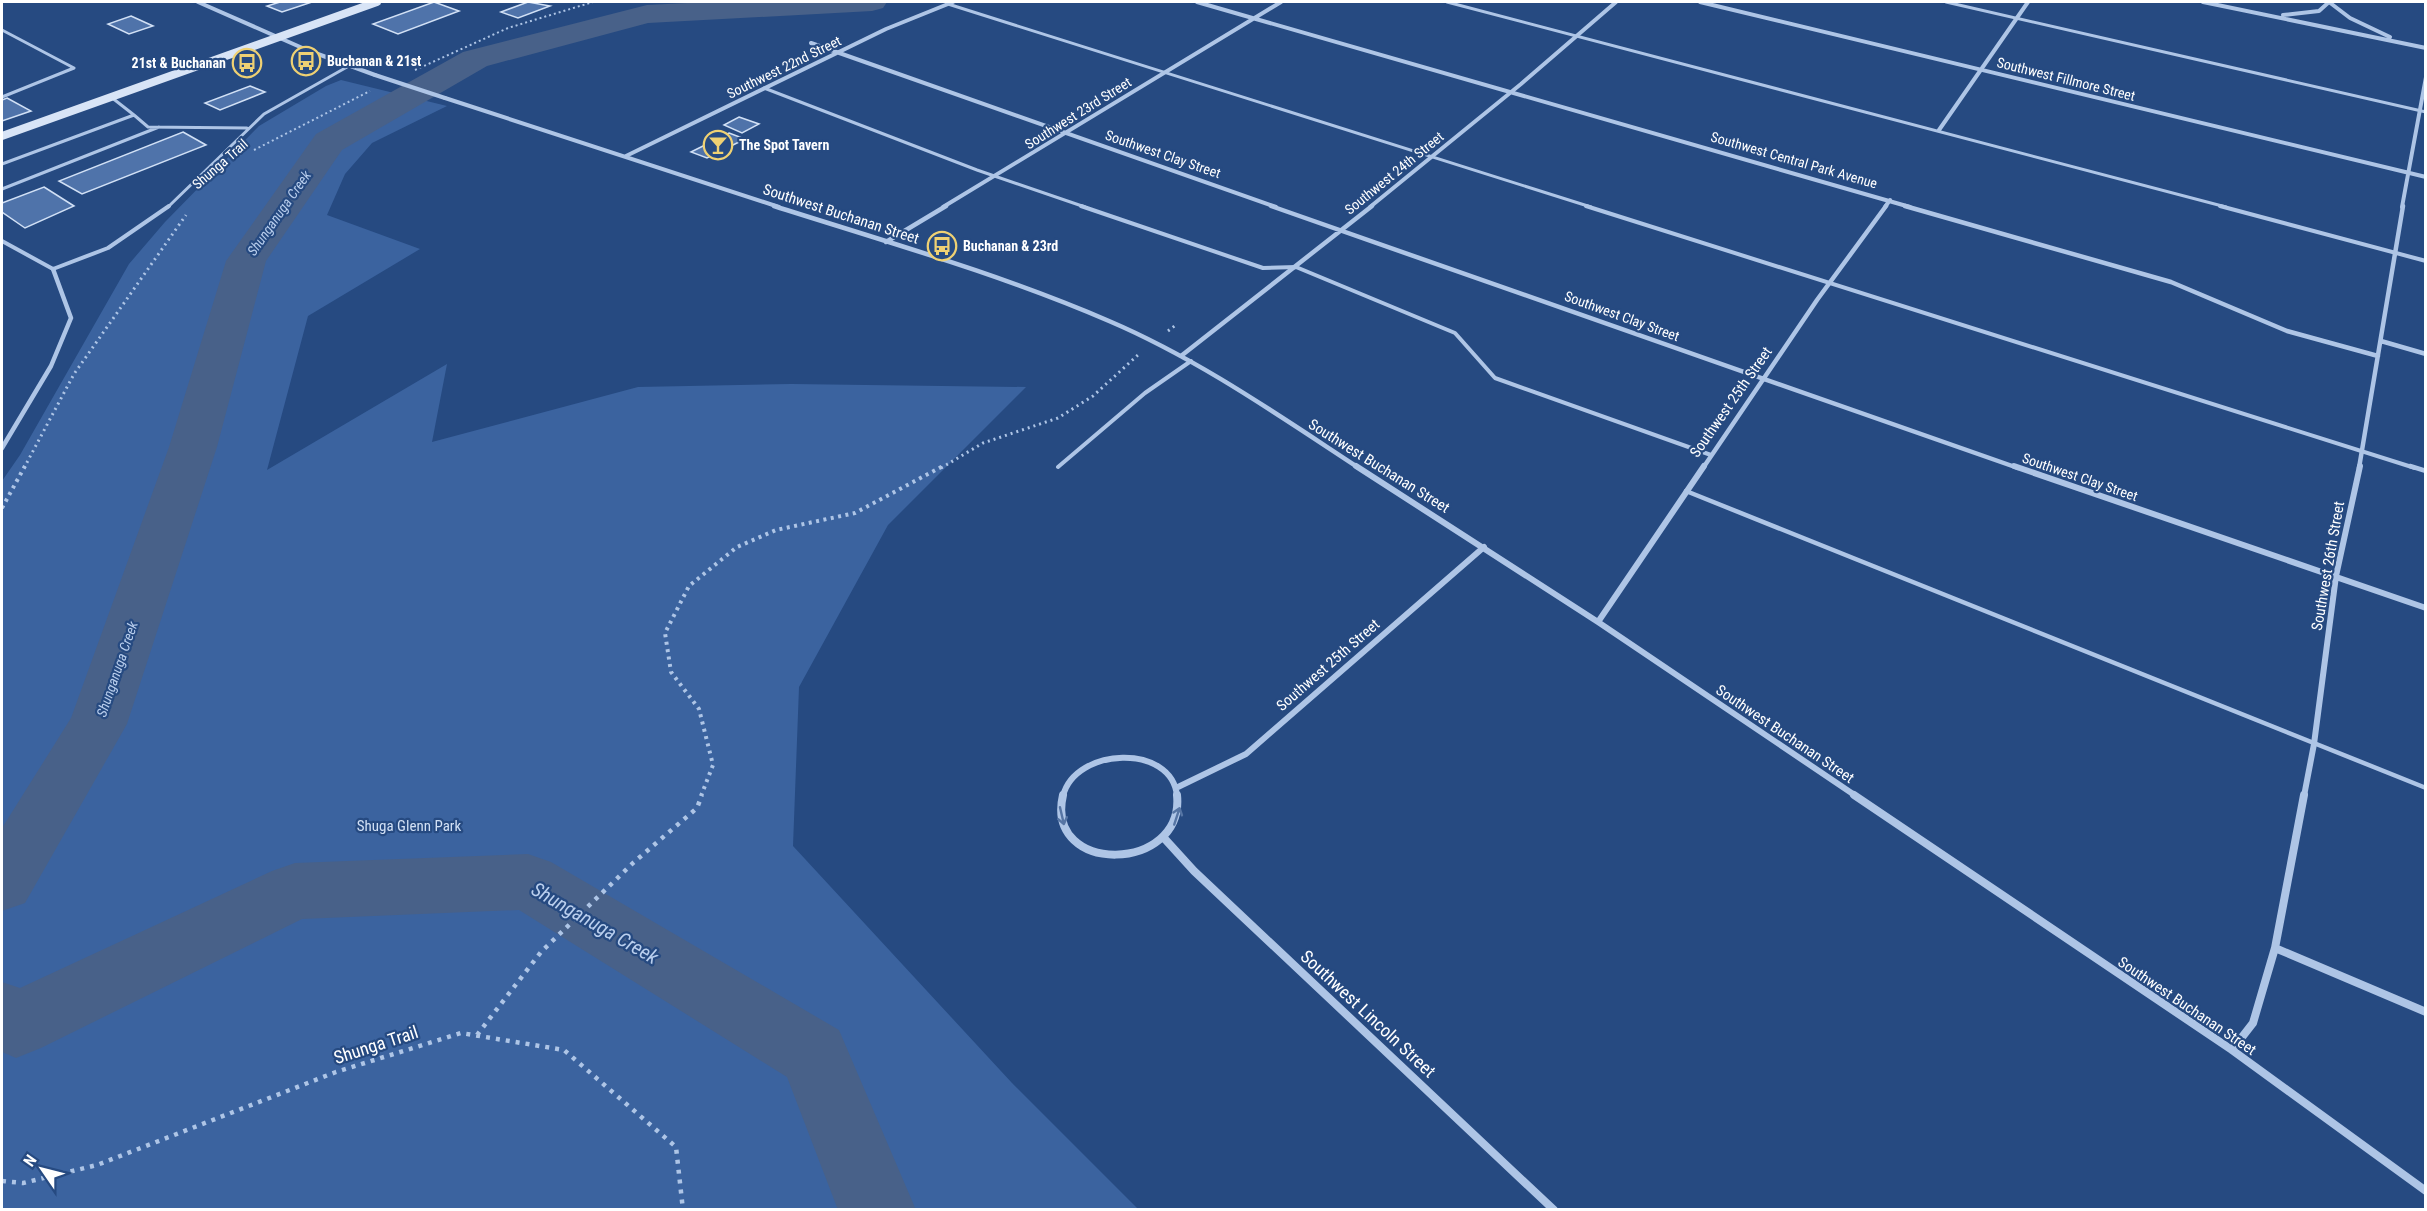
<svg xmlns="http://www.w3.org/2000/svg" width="2427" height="1211" font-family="'Roboto Condensed',sans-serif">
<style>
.green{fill:#3b639f}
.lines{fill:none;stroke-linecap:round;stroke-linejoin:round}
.river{fill:#486189;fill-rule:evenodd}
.building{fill:#4f73aa;stroke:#d1e0f5;stroke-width:1.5}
.path-far3{stroke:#aec5e6;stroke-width:2;stroke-dasharray:2 3;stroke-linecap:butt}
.path-far2{stroke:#aec5e6;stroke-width:3;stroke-dasharray:2 4;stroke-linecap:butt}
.path-far1{stroke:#aec5e6;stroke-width:4;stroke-dasharray:3 4.5;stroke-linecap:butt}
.path{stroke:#aec5e6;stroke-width:4.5;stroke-dasharray:4 6;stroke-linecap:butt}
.lane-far2{stroke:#aec5e6;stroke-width:3}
.lane-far1{stroke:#aec5e6;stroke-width:4}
.lane{stroke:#aec5e6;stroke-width:4.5}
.street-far3{stroke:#aec5e6;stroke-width:4}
.street-far2{stroke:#aec5e6;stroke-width:4.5}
.street-far1{stroke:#aec5e6;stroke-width:6}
.street{stroke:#aec5e6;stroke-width:8}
.secondary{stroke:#d8e4f6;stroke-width:8}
.street-bridge{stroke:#aec5e6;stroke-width:4}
.oneway{stroke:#5675a4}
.labels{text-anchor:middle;stroke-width:4.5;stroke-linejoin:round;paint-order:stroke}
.far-poi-label{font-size:14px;font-weight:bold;fill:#fff;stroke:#264a81;text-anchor:start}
.far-street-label{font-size:14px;fill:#fff;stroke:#264a81}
.far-water-label{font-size:14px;font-style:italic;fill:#bacfee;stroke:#264a81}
.street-label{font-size:15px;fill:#fff;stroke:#264a81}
.park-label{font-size:15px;fill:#d1e0f5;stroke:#264a81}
.near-street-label{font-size:18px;fill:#fff;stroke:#264a81}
.near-water-label{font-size:20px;font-style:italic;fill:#bacfee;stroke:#264a81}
</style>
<rect width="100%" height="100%" fill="#264a81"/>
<path class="green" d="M341,80L447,106L372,143L345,174L327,215L420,249L308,316L267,470L447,364L432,442L638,387L791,384L1026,387L888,525L799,687L793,846L1012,1083L1138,1209H2V481L20,455L129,264L165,222L259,126L326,86Z"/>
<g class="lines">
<path class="river" d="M707,2H887L883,8L872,11L648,23L487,66L342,150L266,261L217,447L127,724L25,903L2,911V828L71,718L169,447L226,261L316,134L463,52L647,5Z
M528,854L551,862L839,1030L916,1210H838L787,1077L519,910L302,919L41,1048L16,1058L2,1052V982L20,988L272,871L295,863Z"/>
</g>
<path class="building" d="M280,2H312L282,12L267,6Z
M434,2L459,11L398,34L373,24Z
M528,2L550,6L518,18L501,12Z
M131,16L153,26L129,34L108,24Z
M250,86L265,92L220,110L205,103Z
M7,98L31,111L2,121V100Z
M739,117L759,124L742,133L724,125Z
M183,132L206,145L82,194L59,181Z
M729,133L745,139L707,158L691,152Z
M44,187L74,206L25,228L2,212V203Z"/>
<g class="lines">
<path class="path-far3" d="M415,70L508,28L593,2
M254,150L370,91"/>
<path class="path-far2" d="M1168,331L1177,324
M24,468L74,374L186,215
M941,468L983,443L1058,418L1093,396L1139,354"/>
<path class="path-far1" d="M2,508L25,466
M701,796L713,765L699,709L671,672L665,633L689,586L737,547L776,530L855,513L943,466"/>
<path class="path" d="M477,1035L541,952L633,863L697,808L702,795
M2,1181L23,1183L97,1165L336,1072L461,1033L564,1050L676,1147L683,1210"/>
<path class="lane-far2" d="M1447,2L2226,207
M1946,2L2426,112
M948,4L1591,207
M2,30L74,68L2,97
M764,88L977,170L1085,207
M134,115L148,127L247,128
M2,164L134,115L111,97
M2,189L159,127
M168,207L264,114L347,67"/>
<path class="lane-far1" d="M1081,206L1263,268L1296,267L1455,333L1495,378L1711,455
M1586,206L2415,468
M2220,206L2426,261
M2,241L53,269L108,248L169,206
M1058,467L1145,393L1191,361"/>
<path class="lane" d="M2410,466L2426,471
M1686,491L2426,788"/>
<path class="street-far3" d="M198,2L307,50L375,75
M1197,2L1910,207
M1700,2L2426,177
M2203,2L2426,48
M2329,2L2350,18L2390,37
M2283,15L2319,11L2329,2
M811,43L1276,207
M445,98L779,207
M1939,130L2028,2
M626,156L886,29L953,2
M943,207L1281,2
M1370,207L1521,84L1616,2
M1885,207L1890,200
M2402,207L2426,77"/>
<path class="street-far2" d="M774,206C887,242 1000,274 1109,321C1198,359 1278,415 1359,468
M1271,206L2018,468
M1905,206L2171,282L2287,331L2378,356
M886,242L946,206
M2381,341L2426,354
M1181,356L1372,206
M2,448L51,366L71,318L53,269
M1703,468L1817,300L1886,206
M2359,468L2403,206"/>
<path class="street-far1" d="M1356,466L1598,622L1856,796
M2014,466L2426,608
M1598,622L1704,466
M1178,787L1246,754L1484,547
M1063,796C1075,747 1172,743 1177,796
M2304,796L2314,744L2336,576L2360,466"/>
<path class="street" d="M1063,795C1044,876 1185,873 1177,795
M1854,795L2232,1050L2426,1191
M1164,838L1194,871L1554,1210
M2275,948L2426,1012
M2232,1050L2253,1023L2275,948L2304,795"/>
<path class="secondary" d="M2,136L377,2"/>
<path class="street-bridge" d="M375,75L445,98"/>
</g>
<defs><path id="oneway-shaft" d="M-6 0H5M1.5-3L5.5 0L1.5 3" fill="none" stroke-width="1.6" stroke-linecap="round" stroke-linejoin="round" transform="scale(1.5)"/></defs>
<g class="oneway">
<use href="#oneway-shaft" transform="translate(1062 816) rotate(77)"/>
<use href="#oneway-shaft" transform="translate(1177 816) rotate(-72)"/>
</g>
<defs>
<g id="bus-ring" transform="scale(1.5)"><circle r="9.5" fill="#264a81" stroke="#efd173" stroke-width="1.5"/><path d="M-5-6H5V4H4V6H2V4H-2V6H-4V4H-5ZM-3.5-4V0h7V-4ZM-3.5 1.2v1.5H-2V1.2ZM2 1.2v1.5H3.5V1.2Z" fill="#efd173"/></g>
<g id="bar-ring" transform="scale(1.5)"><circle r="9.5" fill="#264a81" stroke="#efd173" stroke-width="1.5"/><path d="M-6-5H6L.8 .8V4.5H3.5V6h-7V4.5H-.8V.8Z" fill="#efd173"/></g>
</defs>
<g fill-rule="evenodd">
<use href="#bus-ring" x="306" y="61"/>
<use href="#bus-ring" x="247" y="63"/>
<use href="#bar-ring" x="718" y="145"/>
<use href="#bus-ring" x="942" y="246"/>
</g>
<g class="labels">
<g class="far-poi-label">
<text x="327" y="66">Buchanan &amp; 21st</text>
<text x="226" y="68" text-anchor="end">21st &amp; Buchanan</text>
<text x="739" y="150">The Spot Tavern</text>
<text x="963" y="251">Buchanan &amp; 23rd</text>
</g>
<g class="far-street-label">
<text transform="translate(784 67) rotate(-26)" y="5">Southwest 22nd Street</text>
<text transform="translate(2066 79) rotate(14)" y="5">Southwest Fillmore Street</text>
<text transform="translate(1078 113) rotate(-32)" y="5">Southwest 23rd Street</text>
<text transform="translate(1163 154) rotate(19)" y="5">Southwest Clay Street</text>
<text transform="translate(1794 160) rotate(16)" y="5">Southwest Central Park Avenue</text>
<text transform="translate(220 164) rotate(-41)" y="5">Shunga Trail</text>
<text transform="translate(1394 173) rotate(-39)" y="5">Southwest 24th Street</text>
<text transform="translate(1622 316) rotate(20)" y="5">Southwest Clay Street</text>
<text transform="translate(2080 477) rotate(19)" y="5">Southwest Clay Street</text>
</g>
<g class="far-water-label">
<text transform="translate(279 213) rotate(-55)" y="5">Shunganuga Creek</text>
<text transform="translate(117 669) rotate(-71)" y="5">Shunganuga Creek</text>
</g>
<g class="street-label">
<text transform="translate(841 214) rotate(18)" y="5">Southwest Buchanan Street</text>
<text transform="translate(1731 402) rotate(-55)" y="5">Southwest 25th Street</text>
<text transform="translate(1379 466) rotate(32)" y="5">Southwest Buchanan Street</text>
<text transform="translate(2328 566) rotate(-80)" y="5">Southwest 26th Street</text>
<text transform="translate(1328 665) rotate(-41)" y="5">Southwest 25th Street</text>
<text transform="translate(1785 734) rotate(34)" y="5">Southwest Buchanan Street</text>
<text transform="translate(2187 1006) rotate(34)" y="5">Southwest Buchanan Street</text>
</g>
<g class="park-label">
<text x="409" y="831">Shuga Glenn Park</text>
</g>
<g class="near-street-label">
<text transform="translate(1368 1014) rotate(43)" y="6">Southwest Lincoln Street</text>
<text transform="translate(376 1045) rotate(-18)" y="6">Shunga Trail</text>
</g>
<g class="near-water-label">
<text transform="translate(595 923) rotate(30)" y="7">Shunganuga Creek</text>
</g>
</g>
<rect width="2427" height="1211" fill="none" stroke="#ffffff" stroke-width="6"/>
<g transform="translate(42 1169) rotate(305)" stroke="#264a81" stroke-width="4.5" paint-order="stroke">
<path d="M0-4.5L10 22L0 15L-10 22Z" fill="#ffffff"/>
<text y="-9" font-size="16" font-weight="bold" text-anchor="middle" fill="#ffffff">N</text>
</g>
</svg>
